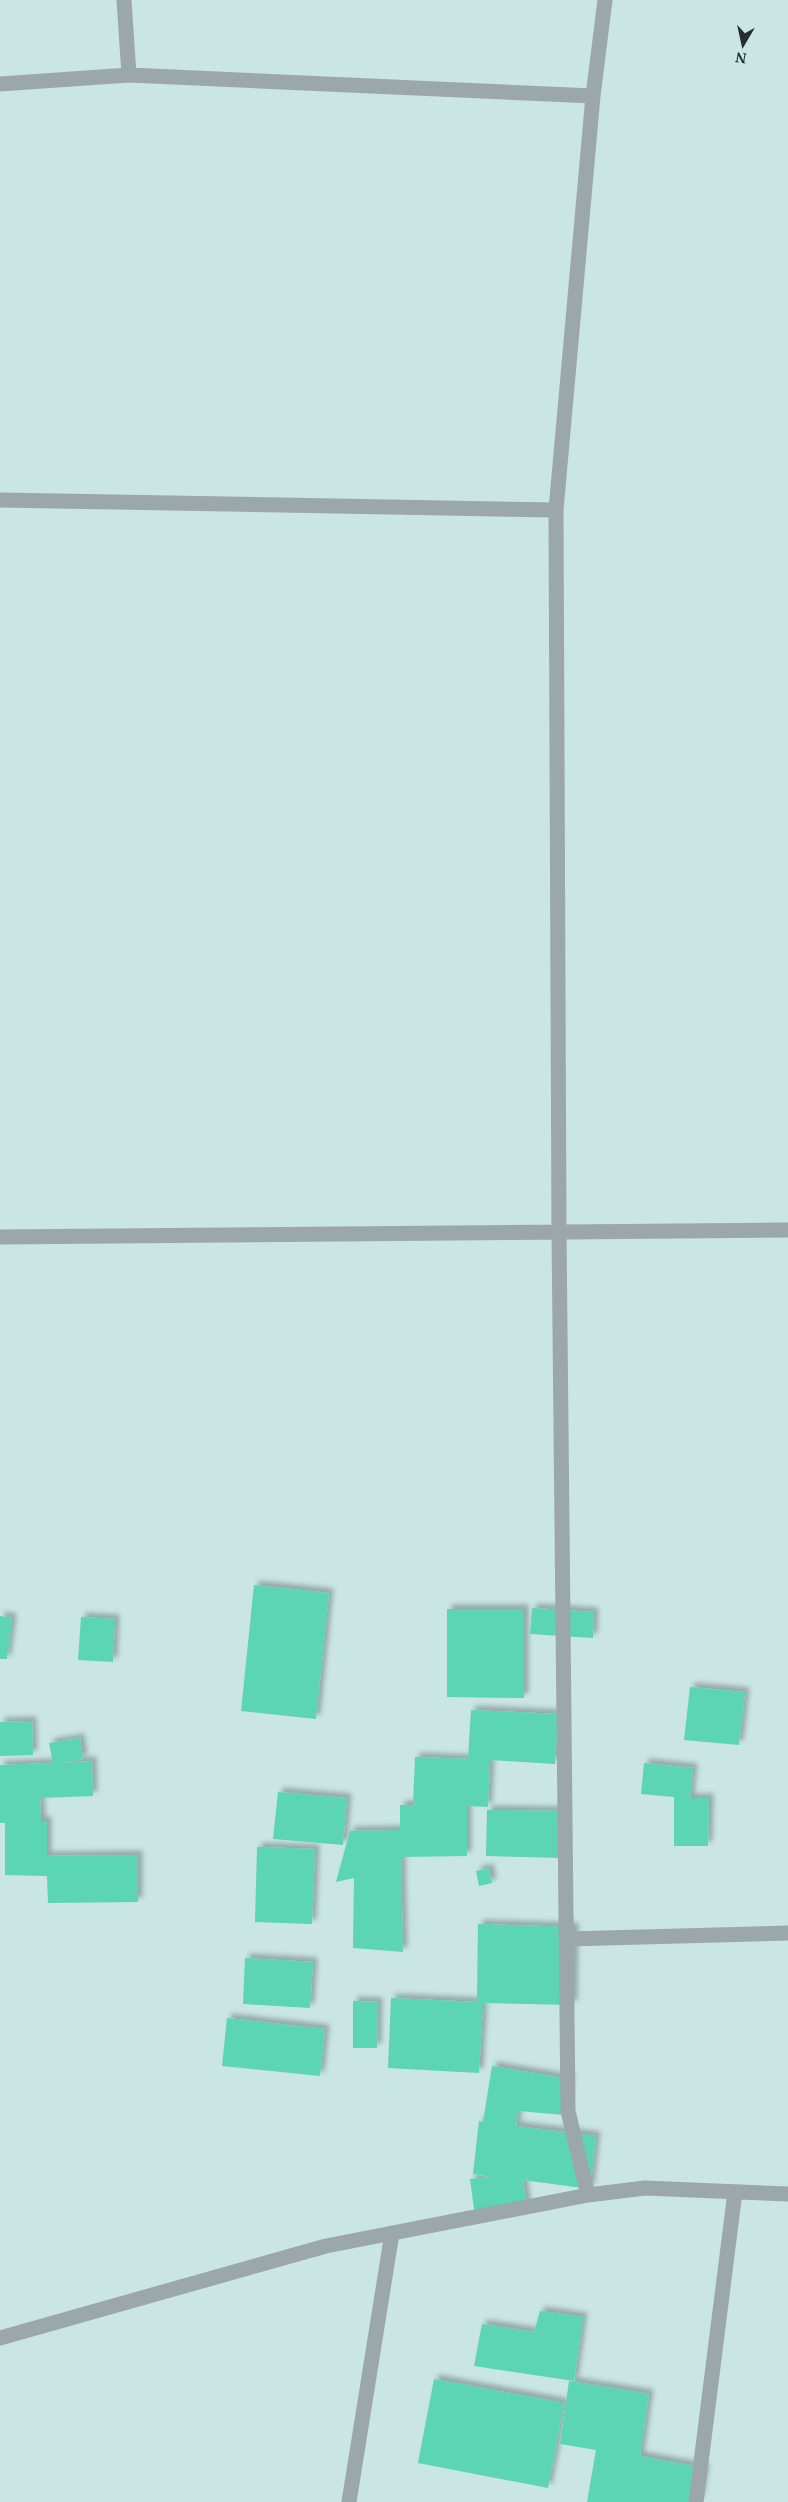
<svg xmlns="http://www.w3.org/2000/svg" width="788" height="2502" font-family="'Noto Serif',serif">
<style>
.building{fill:#5bd6b2;filter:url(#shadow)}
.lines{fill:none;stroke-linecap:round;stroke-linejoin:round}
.street{stroke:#9ca7aa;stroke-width:15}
</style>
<defs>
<filter id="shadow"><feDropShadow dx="4.5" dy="-4.5" stdDeviation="2.5" flood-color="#0004"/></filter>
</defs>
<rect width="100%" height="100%" fill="#c9e5e4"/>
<path class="building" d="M254,1585L329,1593L316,1719L241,1711Z
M532,1608L594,1612L593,1638L530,1634Z
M447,1609H524V1698L447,1697Z
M0,1616L12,1618L7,1659H0Z
M81,1617L115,1619L113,1662L78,1660Z
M690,1687L745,1692L739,1745L684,1740Z
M471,1710L558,1714L555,1764L490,1760L488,1807L467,1806V1856L401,1857L403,1952L353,1948L354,1878L336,1882L350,1831L400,1830V1805H419L413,1804L415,1757L468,1759Z
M32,1721L33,1755L0,1756V1722Z
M80,1738L83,1759L60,1763L92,1761L93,1796L40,1798L41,1821H47V1856L138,1855V1902L48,1903L47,1876L5,1875V1823H0V1765L53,1763L49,1743Z
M644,1763L693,1768L690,1798H709L708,1846H674V1797L641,1794Z
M278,1792L347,1798L343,1845L273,1839Z
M487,1810L562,1811L561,1858L486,1856Z
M257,1847L315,1849L312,1924L255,1922Z
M489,1868L492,1883L479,1886L476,1871Z
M478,1924L574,1927L573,2005L483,2003L479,2073L388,2068L391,1998L477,2002Z
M245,1958L313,1962L310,2008L243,2004Z
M353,2001L378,2002L377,2048H353Z
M227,2018L325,2029L320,2076L222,2066Z
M492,2066L570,2079L565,2115L518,2111L516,2126L596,2136L590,2189L523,2180L527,2210L475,2216L470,2179L492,2177L473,2174L479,2121L483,2122Z
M540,2311L583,2317L574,2381L474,2366L482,2324L534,2332Z
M434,2379L564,2403L548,2488L418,2463Z
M569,2381L649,2394L640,2456L705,2468L699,2502H587L596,2450L560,2444Z"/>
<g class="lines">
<path class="street" d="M124,0L129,75
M0,84L129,75L593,96
M0,500L556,510
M0,1237L788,1230
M567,1939L788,1933
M588,2195L568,2111L559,1232L556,510L593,96L605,0
M0,2338L326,2246L588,2195L645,2188L788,2194
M349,2502L392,2233
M696,2502L735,2192"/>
</g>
<g transform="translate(743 45) rotate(189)" stroke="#c9e5e4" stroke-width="4" paint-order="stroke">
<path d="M0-4L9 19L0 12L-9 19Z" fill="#242f2e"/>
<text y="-8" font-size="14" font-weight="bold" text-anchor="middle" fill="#242f2e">N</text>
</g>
</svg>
